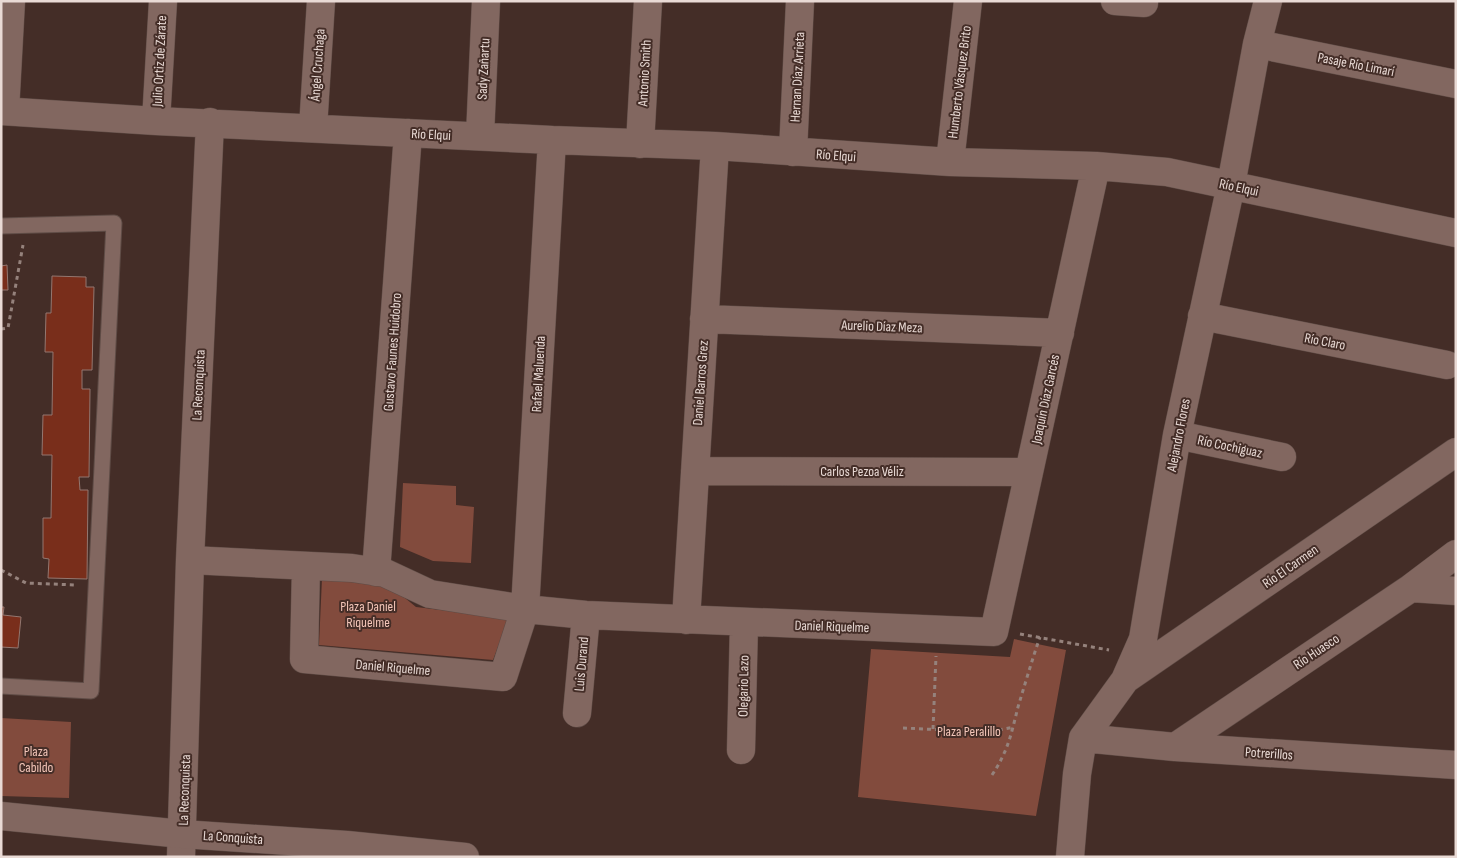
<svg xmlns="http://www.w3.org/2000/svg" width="1457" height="858" font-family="'Sofia Sans Condensed',sans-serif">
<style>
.green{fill:#824b3d}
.building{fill:#792e1b;stroke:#937770}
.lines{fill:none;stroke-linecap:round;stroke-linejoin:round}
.lane-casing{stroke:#5f4c46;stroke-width:17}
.street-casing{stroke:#5f4c46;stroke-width:29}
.secondary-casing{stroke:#5f4c46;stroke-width:29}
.path{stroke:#95827c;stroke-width:3;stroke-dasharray:4 4;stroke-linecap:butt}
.lane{stroke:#826760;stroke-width:15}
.street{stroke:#826760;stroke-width:28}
.secondary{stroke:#826760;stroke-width:28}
.labels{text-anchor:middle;stroke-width:4;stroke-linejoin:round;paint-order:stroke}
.street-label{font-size:14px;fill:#e9dad5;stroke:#442d27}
.park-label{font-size:14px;fill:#f4c6b9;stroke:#442d27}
</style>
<rect width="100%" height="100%" fill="#442d27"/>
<path class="green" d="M403,483L456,486V505L474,507L471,563L433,561L400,547Z
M322,578L383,580L416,607L509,618L493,660L319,645Z
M1014,639L1066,650L1036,816L858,797L871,649L1010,657Z
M1,718L71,722L69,798L1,796Z"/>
<path class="building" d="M7,265L8,290H1V266Z
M52,276L86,277V287H94L92,370H82V389H90L89,477H79L80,490H88L87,579L48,578L49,559L43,558V518H51L52,455H42L43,415H52L53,352H45L46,313H51Z
M1,607H4L3,615L21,617L18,648L1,647Z"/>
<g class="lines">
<g class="lane-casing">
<path id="lane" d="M1,226L114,223L91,691L1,686"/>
</g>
<g class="street-casing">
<path id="street" d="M1115,1L1144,3
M1257,44L1456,84
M1,111L156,121L552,140L715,146L950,162L1096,166L1167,172L1456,233
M5,111L11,1
M156,121L163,1
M313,128L321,1
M480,136L486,1
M640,144L648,1
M793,152L800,1
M950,162L968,1
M1202,316L1447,365
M704,319L1060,333
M1177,435L1282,457
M695,471L1029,472
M190,560L352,568L385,573L430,594L525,609L586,615L994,632L1096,166
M306,566L304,659L503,677L525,609L552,140
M376,572L408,133
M1411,588L1456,591
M686,620L715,146
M1126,679L1456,452
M577,713L586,615
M1083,738L1175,747L1456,765
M1175,747L1411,588L1456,554
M741,750L744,623
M181,857L190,560L210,122
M1070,857L1077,774L1083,738L1125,680L1143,639L1177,435L1231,185L1257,44L1268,1"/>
</g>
<g class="secondary-casing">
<path id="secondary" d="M1,816L182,834L347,845L465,857"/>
</g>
<path class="path" d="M1,329L8,328L23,245
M1,570L26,583L76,585
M1020,634L1109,650
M903,728L988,732L1014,727
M933,729L936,656
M992,775C1008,751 1011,735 1018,707C1025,684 1032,660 1040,637"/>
<use href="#lane" class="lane"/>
<use href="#street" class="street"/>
<use href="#secondary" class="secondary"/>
</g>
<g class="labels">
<g class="street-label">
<text transform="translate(159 61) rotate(-87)" y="5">Julio Ortiz de Zárate</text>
<text transform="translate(1356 64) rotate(11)" y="5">Pasaje Río Limarí</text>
<text transform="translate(317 65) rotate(-86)" y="5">Ángel Cruchaga</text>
<text transform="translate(483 69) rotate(-87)" y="5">Sady Zañartu</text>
<text transform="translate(644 73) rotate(-87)" y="5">Antonio Smith</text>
<text transform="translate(797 77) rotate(-87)" y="5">Hernan Díaz Arrieta</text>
<text transform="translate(959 82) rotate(-83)" y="5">Humberto Vásquez Brito</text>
<text transform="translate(431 134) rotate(3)" y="5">Río Elqui</text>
<text transform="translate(836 155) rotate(4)" y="5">Río Elqui</text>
<text transform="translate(1239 187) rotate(12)" y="5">Río Elqui</text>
<text transform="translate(882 326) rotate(2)" y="5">Aurelio Díaz Meza</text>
<text transform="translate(1325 341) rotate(11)" y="5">Río Claro</text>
<text transform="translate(392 352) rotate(-86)" y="5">Gustavo Faunes Huidobro</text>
<text transform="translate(538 374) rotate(-87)" y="5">Rafael Maluenda</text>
<text transform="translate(700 383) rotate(-86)" y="5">Daniel Barros Grez</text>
<text transform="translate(198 385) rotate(-87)" y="5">La Reconquista</text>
<text transform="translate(1045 399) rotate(-78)" y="5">Joaquín Díaz Garcés</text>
<text transform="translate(1178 435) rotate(-79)" y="5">Alejandro Flores</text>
<text transform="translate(1230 446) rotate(12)" y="5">Río Cochiguaz</text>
<text x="862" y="476">Carlos Pezoa Véliz</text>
<text transform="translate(1290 566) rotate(-35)" y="5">Río El Carmen</text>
<text transform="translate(832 626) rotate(2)" y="5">Daniel Riquelme</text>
<text transform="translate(1316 651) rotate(-34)" y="5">Río Huasco</text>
<text transform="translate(581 664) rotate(-85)" y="5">Luis Durand</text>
<text transform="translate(393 667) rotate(5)" y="5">Daniel Riquelme</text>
<text transform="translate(743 686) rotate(-89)" y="5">Olegario Lazo</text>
<text transform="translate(1269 753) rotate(4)" y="5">Potrerillos</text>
<text transform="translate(184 790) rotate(-88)" y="5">La Reconquista</text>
<text transform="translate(233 837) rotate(4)" y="5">La Conquista</text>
</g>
<g class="park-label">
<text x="368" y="611">Plaza Daniel<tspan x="368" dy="16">Riquelme</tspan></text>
<text x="969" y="736">Plaza Peralillo</text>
<text x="36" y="756">Plaza<tspan x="36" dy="16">Cabildo</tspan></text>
</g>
</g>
<rect width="1457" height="858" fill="none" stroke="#e9dad5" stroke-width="5"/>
</svg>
